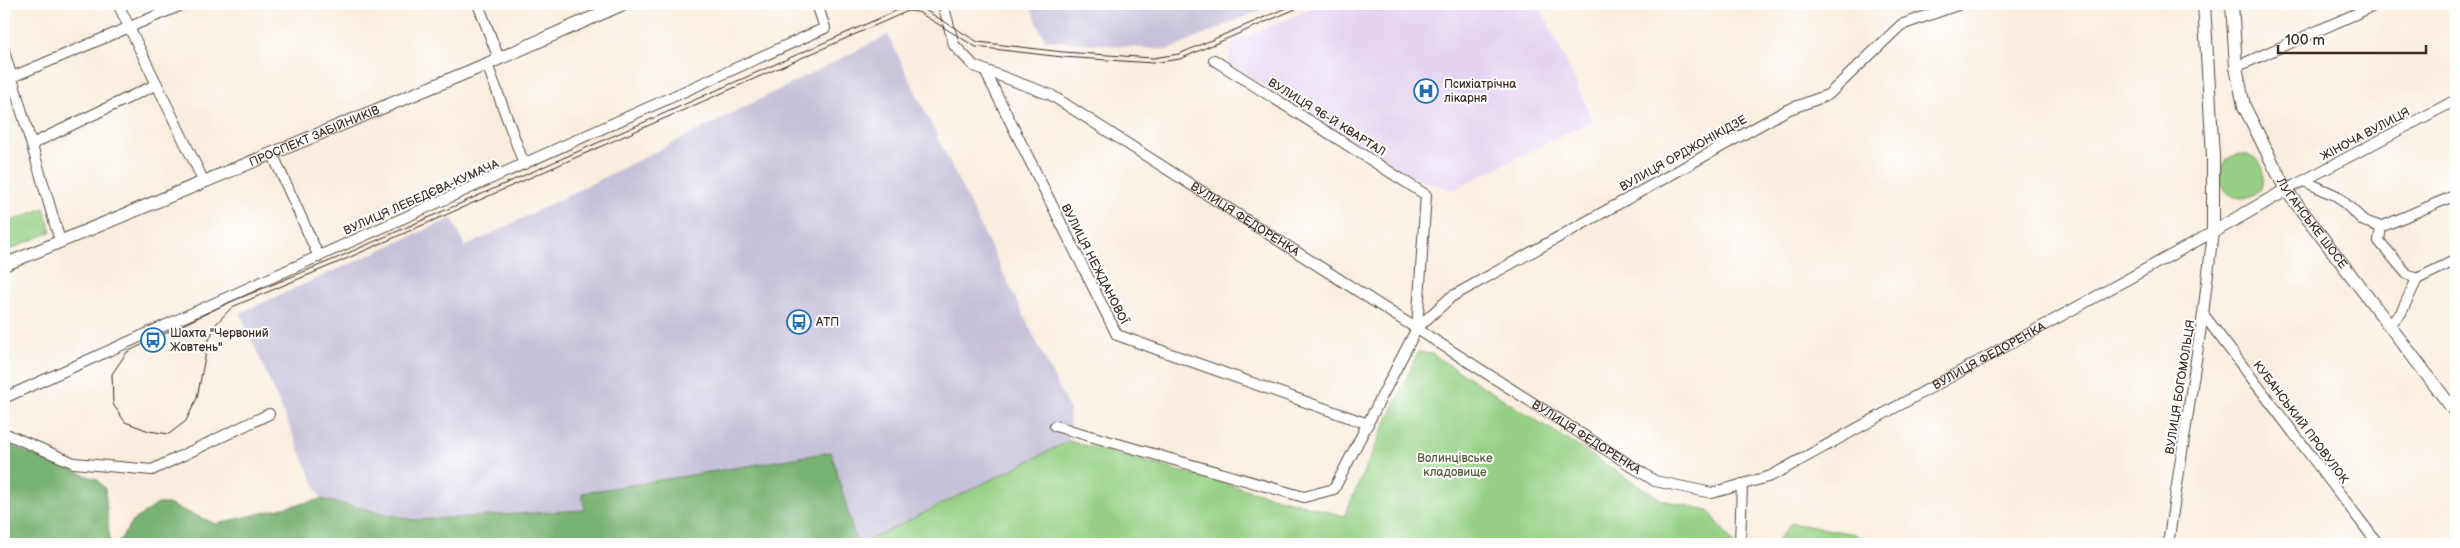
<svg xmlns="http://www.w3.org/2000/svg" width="2460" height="548" font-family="'Balsamiq Sans',sans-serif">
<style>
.built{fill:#e4d3f1}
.industrial{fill:#c6c0d9}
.green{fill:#95d084;stroke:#687d51}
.forest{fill:#78b272;stroke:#5a6e48}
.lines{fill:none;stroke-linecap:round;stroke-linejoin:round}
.minor-casing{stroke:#58473b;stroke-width:12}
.major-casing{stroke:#58473b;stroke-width:14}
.minor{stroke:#fff;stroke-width:10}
.major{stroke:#fff;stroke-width:12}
.tram{stroke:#3b2a1e;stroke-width:1}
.labels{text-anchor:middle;stroke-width:4;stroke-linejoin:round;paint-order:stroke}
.poi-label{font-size:12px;fill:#3b2a1e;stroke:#fff;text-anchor:start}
.street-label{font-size:12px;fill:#3b2a1e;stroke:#fff}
.park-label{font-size:12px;fill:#565c3d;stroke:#fff}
</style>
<rect width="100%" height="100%" fill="#fff"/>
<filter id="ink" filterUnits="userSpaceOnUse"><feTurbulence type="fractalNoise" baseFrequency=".02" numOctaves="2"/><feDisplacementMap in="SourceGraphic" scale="10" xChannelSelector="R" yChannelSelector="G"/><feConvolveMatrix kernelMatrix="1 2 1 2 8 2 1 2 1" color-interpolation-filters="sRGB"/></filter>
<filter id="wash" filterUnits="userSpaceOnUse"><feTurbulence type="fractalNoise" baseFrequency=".0096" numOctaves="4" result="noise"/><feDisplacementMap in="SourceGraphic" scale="20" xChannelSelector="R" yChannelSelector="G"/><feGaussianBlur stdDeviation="1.12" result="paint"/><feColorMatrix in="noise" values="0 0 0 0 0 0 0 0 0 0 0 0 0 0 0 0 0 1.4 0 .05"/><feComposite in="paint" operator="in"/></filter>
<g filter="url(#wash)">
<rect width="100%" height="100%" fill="#f9edde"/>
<path class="built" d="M1321,4H1539L1593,120L1453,190L1407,175L1228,63L1234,42Z"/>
<path class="industrial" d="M1029,4H1274L1169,50L1045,40Z
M888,35L1070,411L1069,441L861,544L582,493L585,510L413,520L321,499L240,313L452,218L465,247Z"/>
<path class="green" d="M2220 176a22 22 0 1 1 44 0a22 22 0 1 1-44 0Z
M44,208L51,232L4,252V224Z
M1418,352L1432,354L1662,500L1708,510L1734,544H861L1069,441L1344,516Z
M1791,523L1855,534L1867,544H1775Z"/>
<path class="forest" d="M4,443L98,480L105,489L110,544H4Z
M831,452L857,544H117L133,521L158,504H168L216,524L321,499L413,520L585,510L582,493Z"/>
</g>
<g filter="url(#ink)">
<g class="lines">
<g class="minor-casing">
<g id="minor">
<path d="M118,4L203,180"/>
<path d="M478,4L499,59"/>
<path id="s1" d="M943,4L954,45L974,66L1051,95L1655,481L1712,493L1771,476L2213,232"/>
<path d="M4,5L6,4"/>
<path d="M4,51L60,241"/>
<path d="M487,64L524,164"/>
<path d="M2236,67L2378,4"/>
<path d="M986,73L1117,335L1368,424"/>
<path d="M12,77L184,4"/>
<path d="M32,144L157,84"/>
<path d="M272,153L319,257"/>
<path d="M2304,181L2337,196L2364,221L2381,227L2456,195"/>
<path d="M2286,190L2456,100"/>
<path d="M2381,227L2379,241L2407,274L2417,279"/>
<path d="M2417,279L2456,260"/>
<path d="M2203,314L2378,544"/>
<path d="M2389,325L2401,313L2417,279"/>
<path d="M1417,328L1451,297L1787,110L1828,95L1901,25L1960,4"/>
<path d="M4,398L825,28L817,4"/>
<path d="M1055,426L1304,497L1334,489L1417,328L1426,195L1214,60"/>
<path d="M4,433L74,463L152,470L269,414"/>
<path d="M1740,544L1742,484"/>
<path d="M2168,544L2203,314L2213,232"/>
</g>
</g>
<g class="major-casing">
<g id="major">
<path d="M2204,4L2213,156V232L2286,190"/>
<path id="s2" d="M2232,4L2236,67L2244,106L2286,190L2456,413"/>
<path id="s3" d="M4,265L487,64L623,4"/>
</g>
</g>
<use href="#minor" class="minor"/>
<use href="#major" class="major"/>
<path class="tram" d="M1295,4L1179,54L1153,58L1063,52L978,42L920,7L907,6L337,258L230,302L127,352L112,374L113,404L125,422L149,431L169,434L186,421L197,398L208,342L216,324L232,307L339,262L908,11L918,12L976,47L1062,57L1153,63L1180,59L1307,4"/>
</g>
</g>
<defs>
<g id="hospital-ring" transform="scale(1.25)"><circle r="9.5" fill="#fff" stroke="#1f6fb2" stroke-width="1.5"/><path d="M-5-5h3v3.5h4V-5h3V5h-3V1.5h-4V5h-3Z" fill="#1f6fb2"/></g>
<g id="bus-ring" transform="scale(1.25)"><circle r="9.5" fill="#fff" stroke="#1f6fb2" stroke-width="1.5"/><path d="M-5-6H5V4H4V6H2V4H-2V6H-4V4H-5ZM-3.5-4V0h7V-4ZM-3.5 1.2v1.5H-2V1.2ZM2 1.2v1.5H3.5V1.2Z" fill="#1f6fb2"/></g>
</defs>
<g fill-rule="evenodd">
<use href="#hospital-ring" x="1426" y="91"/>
<use href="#bus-ring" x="799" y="322"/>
<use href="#bus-ring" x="153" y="340"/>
</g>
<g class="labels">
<g class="poi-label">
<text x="1444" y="88">Психіатрічна<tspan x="1444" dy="14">лікарня</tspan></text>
<text x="816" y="326">АТП</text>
<text x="170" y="337">Шахта "Червоний<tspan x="170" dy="14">Жовтень"</tspan></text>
</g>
<g class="street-label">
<text transform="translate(1327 117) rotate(32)" y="4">ВУЛИЦЯ 96-Й КВАРТАЛ</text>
<text transform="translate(2365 134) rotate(-28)" y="4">ЖІНОЧА ВУЛИЦЯ</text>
<text dy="4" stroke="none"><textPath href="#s3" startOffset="336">ПРОСПЕКТ ЗАБІЙНИКІВ</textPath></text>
<text transform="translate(1683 153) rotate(-29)" y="4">ВУЛИЦЯ ОРДЖОНІКІДЗЕ</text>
<text transform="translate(421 197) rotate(-24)" y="4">ВУЛИЦЯ ЛЕБЕДЄВА-КУМАЧА</text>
<text dy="4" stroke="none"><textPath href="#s1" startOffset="384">ВУЛИЦЯ ФЕДОРЕНКА</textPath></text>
<text dy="4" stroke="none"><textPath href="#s2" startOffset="239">ЛУГАНСЬКЕ ШОСЕ</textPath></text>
<text transform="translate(1095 264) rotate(63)" y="4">ВУЛИЦЯ НЕЖДАНОВОЇ</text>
<text dy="4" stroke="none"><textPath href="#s1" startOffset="1239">ВУЛИЦЯ ФЕДОРЕНКА</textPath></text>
<text transform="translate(2180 387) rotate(-81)" y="4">ВУЛИЦЯ БОГОМОЛЬЦЯ</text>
<text transform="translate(2301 422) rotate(53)" y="4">КУБАНСЬКИЙ ПРОВУЛОК</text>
<text dy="4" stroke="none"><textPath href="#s1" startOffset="789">ВУЛИЦЯ ФЕДОРЕНКА</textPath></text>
</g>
<g class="park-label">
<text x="1455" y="462">Волинцівське<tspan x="1455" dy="14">кладовище</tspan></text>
</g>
</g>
<rect width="2460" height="548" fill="none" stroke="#fff" stroke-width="20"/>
<path d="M2278 45v8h148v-8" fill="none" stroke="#3b2a1e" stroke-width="2.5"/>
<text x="2285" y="45" font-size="15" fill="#3b2a1e" stroke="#ffffff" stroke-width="4" paint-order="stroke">100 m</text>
</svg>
